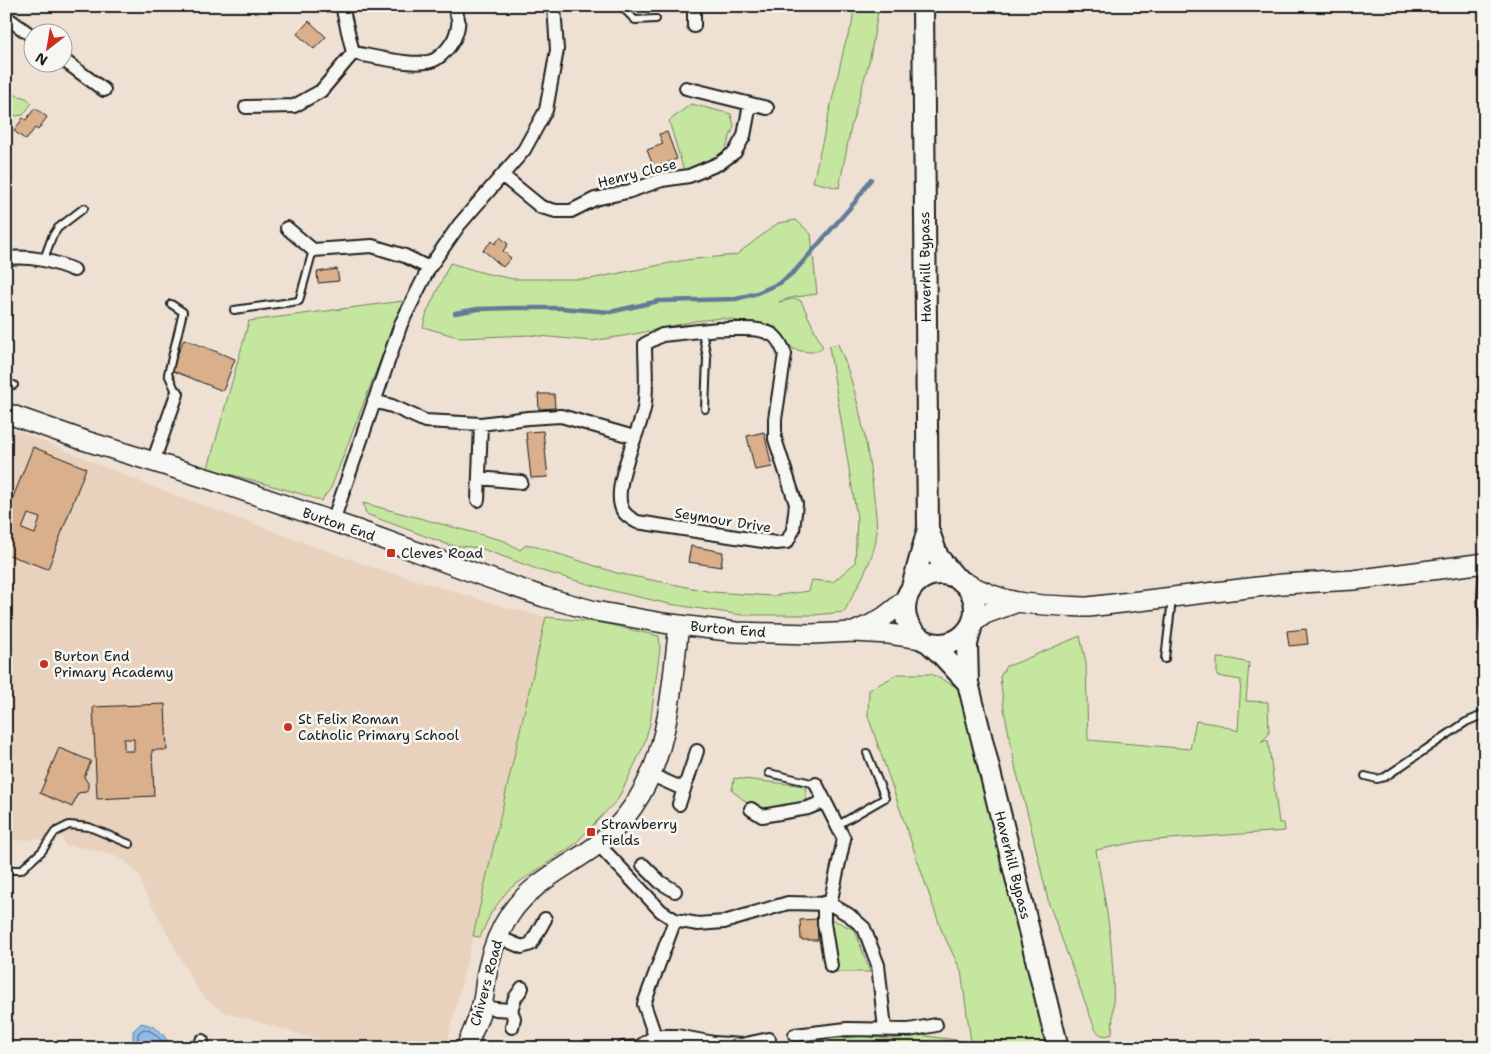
<svg xmlns="http://www.w3.org/2000/svg" width="1491" height="1054" font-family="'Shantell Sans',sans-serif">
<style>
.built{fill:#e8d2bd}
.green{fill:#c5e69e;stroke:#70815d}
.water{fill:#91bcea;stroke:#627c98}
.lines{fill:none;stroke-linecap:round;stroke-linejoin:round}
.shore{stroke:#4b5c6e;stroke-width:1}
.stream{stroke:#627c98;stroke-width:4.5}
.building{fill:#daaf8b;stroke:#1c1c1c;fill-rule:evenodd}
.lane-casing{stroke:#1c1c1c;stroke-width:10}
.street-casing{stroke:#1c1c1c;stroke-width:16}
.secondary-casing{stroke:#1c1c1c;stroke-width:22}
.primary-casing{stroke:#1c1c1c;stroke-width:24}
.lane{stroke:#f6f6f2;stroke-width:6}
.street{stroke:#f6f6f2;stroke-width:12}
.secondary{stroke:#f6f6f2;stroke-width:19}
.primary{stroke:#f6f6f2;stroke-width:20}
.poi-dot{fill:#c8321e;stroke:#f6f6f2;stroke-width:2}
.labels{text-anchor:middle;stroke-width:5;stroke-linejoin:round;paint-order:stroke}
.street-label{font-size:14px;fill:#1c1c1c;stroke:#f6f6f2}
.poi-label{font-size:14px;fill:#1c1c1c;stroke:#f6f6f2;text-anchor:start}
</style>
<rect width="100%" height="100%" fill="#eee1d3"/>
<filter id="ink" filterUnits="userSpaceOnUse"><feTurbulence type="fractalNoise" baseFrequency=".02" numOctaves="2"/><feDisplacementMap in="SourceGraphic" scale="10" xChannelSelector="R" yChannelSelector="G"/><feConvolveMatrix kernelMatrix="1 2 1 2 8 2 1 2 1" color-interpolation-filters="sRGB"/></filter>
<g filter="url(#ink)">
<path class="built" d="M6,426L156,488L363,564L505,607L546,617L473,936L446,1048H347L226,1013L208,1001L197,989L161,922L151,903L144,891L139,874L124,860L107,853L81,847L64,845L63,837L9,841L6,840Z"/>
<path class="green" d="M854,6H879L870,58L851,127L839,188L813,182L845,44L852,25Z
M6,92L26,98L32,103L23,115L16,116L6,109Z
M691,104L731,114L734,126L724,153L694,168L684,171L669,121Z
M796,220L811,234L817,294L790,298L779,302C786,301 794,297 801,301L823,348C814,355 803,351 793,349L776,327L721,318L695,321L635,334L592,341L529,335L461,338L423,327L427,312L450,263L484,273L513,279H590L685,260L736,255L778,223Z
M403,301L331,488L321,501L305,495L208,468L249,321Z
M838,344C857,388 865,434 872,481C874,499 878,521 876,539C874,559 854,593 844,612L814,615H742L669,604L613,591L542,571L480,548L449,545L366,514L363,503L505,541L520,550L526,545H531L617,573L712,592L772,596L809,591L812,580L833,582L855,563L857,518L829,346Z
M546,617L602,623L659,636L660,648L650,724L643,747L618,799L574,845L509,889L491,913L480,937L473,936Z
M1080,636L1086,662L1088,740L1190,749L1196,721L1221,725L1238,731L1241,680L1217,676V658L1232,659L1249,663L1246,701L1268,702L1269,734L1260,743L1268,740L1279,823H1284L1285,831L1142,841L1096,850C1099,869 1103,888 1106,907C1113,948 1115,993 1112,1034C1105,1037 1100,1036 1095,1029L1049,904L1029,819L1016,770L1004,709L1000,677L1006,666L1014,664Z
M898,674H931L959,688L1003,861L1048,1048H757L796,1042L864,1036L887,1039L901,1038L911,1034L971,1042L961,971L941,929L868,716L869,690Z
M734,778L805,786L807,804L760,812L732,791Z
M829,918L855,930L870,972H836Z
M480,1040L519,1048H477Z"/>
<path class="water" d="M141,1023C159,1027 163,1032 171,1048H133V1031Z"/>
<g class="lines">
<path class="shore" d="M138,1048V1033L144,1029C155,1032 160,1037 165,1048"/>
<path class="stream" d="M455,313L478,309L514,308H561L610,312L659,301L736,299L757,293L780,283L795,271L855,202L871,179"/>
</g>
<path class="building" d="M309,21L326,37L314,49L297,34Z
M35,108L47,117L38,130L35,128L26,140L14,131L23,118L26,120Z
M667,132L677,159L654,168L647,150L663,144L659,134Z
M500,237L508,244L503,251L511,258L503,267L483,250L492,241L495,244Z
M337,269L339,281L318,283L317,272Z
M184,339L235,359L223,391L171,370Z
M538,394H554L555,408L539,409Z
M543,431L548,477L531,478L526,432Z
M764,432L772,467L755,470L747,436Z
M33,447L86,468L48,569L6,554V515ZM28,514L40,518L35,534L22,529Z
M691,546L723,552L721,567L688,562Z
M1306,629L1308,644L1289,646L1287,631Z
M165,704L167,750H152L154,796L97,799L93,707ZM124,739H134V751H124Z
M59,748L91,761L84,777L88,783V788L86,792L78,793L72,807L40,793Z
M817,919L818,940H801L800,920Z"/>
<g class="lines">
<g class="lane-casing">
<path id="lane" d="M624,6L625,10L635,20L656,19
M44,259L52,237L58,228L84,208
M171,304L183,312L168,374L177,394
M234,310L299,301L313,250
M702,331L707,358L705,409
M6,383L14,385
M1483,564L1481,597L1485,639
M1165,659L1172,599
M769,773L816,784
M1365,776L1377,779L1385,777L1466,722L1480,716L1485,711
M838,825L885,798L867,753
M6,870H21L42,851L55,832L69,825L89,827L130,844"/>
</g>
<g class="street-casing">
<path id="street" d="M694,6V26
M6,17L32,36
M353,53C373,56 420,69 436,59C444,54 450,46 454,39C460,25 460,19 453,6
M62,59L104,90
M686,88L767,108
M246,107L294,106L321,91L353,53L342,6
M503,176L541,207L556,211H571L595,199L627,192L662,180L689,176L720,163L735,152L744,136L750,104
M287,228L313,250L372,246L405,256L429,268
M6,258C33,256 49,260 74,270
M718,329C734,330 756,326 771,334C778,337 782,347 785,354L775,419V439L796,504L793,530L787,542L776,543L637,522C630,518 623,514 621,506C614,484 637,436 643,413C648,396 645,363 645,344L662,335Z
M374,401L392,406L425,421L481,424L528,418L561,416L634,437
M153,462L177,394
M479,478L521,482
M478,500L481,424
M333,521L401,324L429,268L459,225L524,150L546,110L557,50L554,6
M652,775L683,789
M816,784L844,839L830,904
M679,804L697,751
M751,809L762,816L808,808L825,801
M598,844L661,911L675,920L644,1004L655,1036
M643,865L660,882L675,891
M824,903V923L831,966
M675,920L698,924L724,922L788,903L830,904L849,915L864,928L878,965L885,1029
M498,937L522,947L531,944L545,919
M482,1006L496,1009L511,1010
M512,1027L514,1018L511,1010L515,998L522,988
M795,1035L847,1029L909,1030L936,1025
M201,1048L202,1041
M623,1048L639,1047L655,1036H677L714,1043L741,1045L769,1039"/>
</g>
<g class="secondary-casing">
<path id="secondary" d="M6,413L83,440L212,480L363,532L483,576L544,597L595,611L663,623L736,632L812,634L854,632L889,634L922,639
M964,582C981,591 999,599 1018,602C1041,606 1065,606 1088,607L1282,584L1354,580L1485,563
M973,623L985,614L1018,602
M858,630C878,623 892,613 907,597
M466,1048C471,1034 479,1020 482,1005C485,993 485,980 488,968C492,949 500,929 511,913C532,882 569,866 597,845C668,789 669,707 679,625"/>
</g>
<g class="primary-casing">
<path id="primary" d="M928,529L938,557L954,576
M905 609a35 35 0 1 1 70 0a35 35 0 1 1-70 0Z
M912,587L928,529L923,6
M971,628L967,644L968,683L1058,1048
M929,643L943,656L968,683"/>
</g>
<use href="#lane" class="lane"/>
<use href="#street" class="street"/>
<use href="#secondary" class="secondary"/>
<use href="#primary" class="primary"/>
</g>
</g>
<g class="poi-dot">
<rect x="386" y="548" width="10" height="10" rx="2.5"/>
<circle cx="44" cy="664" r="5"/>
<circle cx="288" cy="727" r="5"/>
<rect x="586" y="827" width="10" height="10" rx="2.5"/>
</g>
<g class="labels">
<g class="street-label">
<text transform="translate(637 173) rotate(-14)" y="5">Henry Close</text>
<text transform="translate(925 267) rotate(-91)" y="5">Haverhill Bypass</text>
<text transform="translate(723 520) rotate(9)" y="5">Seymour Drive</text>
<text transform="translate(339 524) rotate(19)" y="5">Burton End</text>
<text transform="translate(728 629) rotate(5)" y="5">Burton End</text>
<text transform="translate(1013 865) rotate(76)" y="5">Haverhill Bypass</text>
<text transform="translate(486 983) rotate(-75)" y="5">Chivers Road</text>
</g>
<g class="poi-label">
<text x="401" y="558">Cleves Road</text>
<text x="54" y="661">Burton End<tspan x="54" dy="16">Primary Academy</tspan></text>
<text x="298" y="724">St Felix Roman<tspan x="298" dy="16">Catholic Primary School</tspan></text>
<text x="601" y="829">Strawberry<tspan x="601" dy="16">Fields</tspan></text>
</g>
</g>
<rect width="1491" height="1054" fill="none" stroke="#f6f6f2" stroke-width="25"/>
<rect x="12" y="12" width="1466" height="1029" fill="none" stroke="#1c1c1c" stroke-width="2" filter="url(#ink)"/>
<g transform="translate(48 48) rotate(211)"><circle r="24" fill="#f6f6f2" stroke="#9f9f9c"/>
<path d="M0-4L9 19L0 12L-9 19Z" fill="#c8321e"/>
<text y="-8" font-size="14" font-weight="bold" text-anchor="middle" fill="#1c1c1c">N</text>
</g>
</svg>
